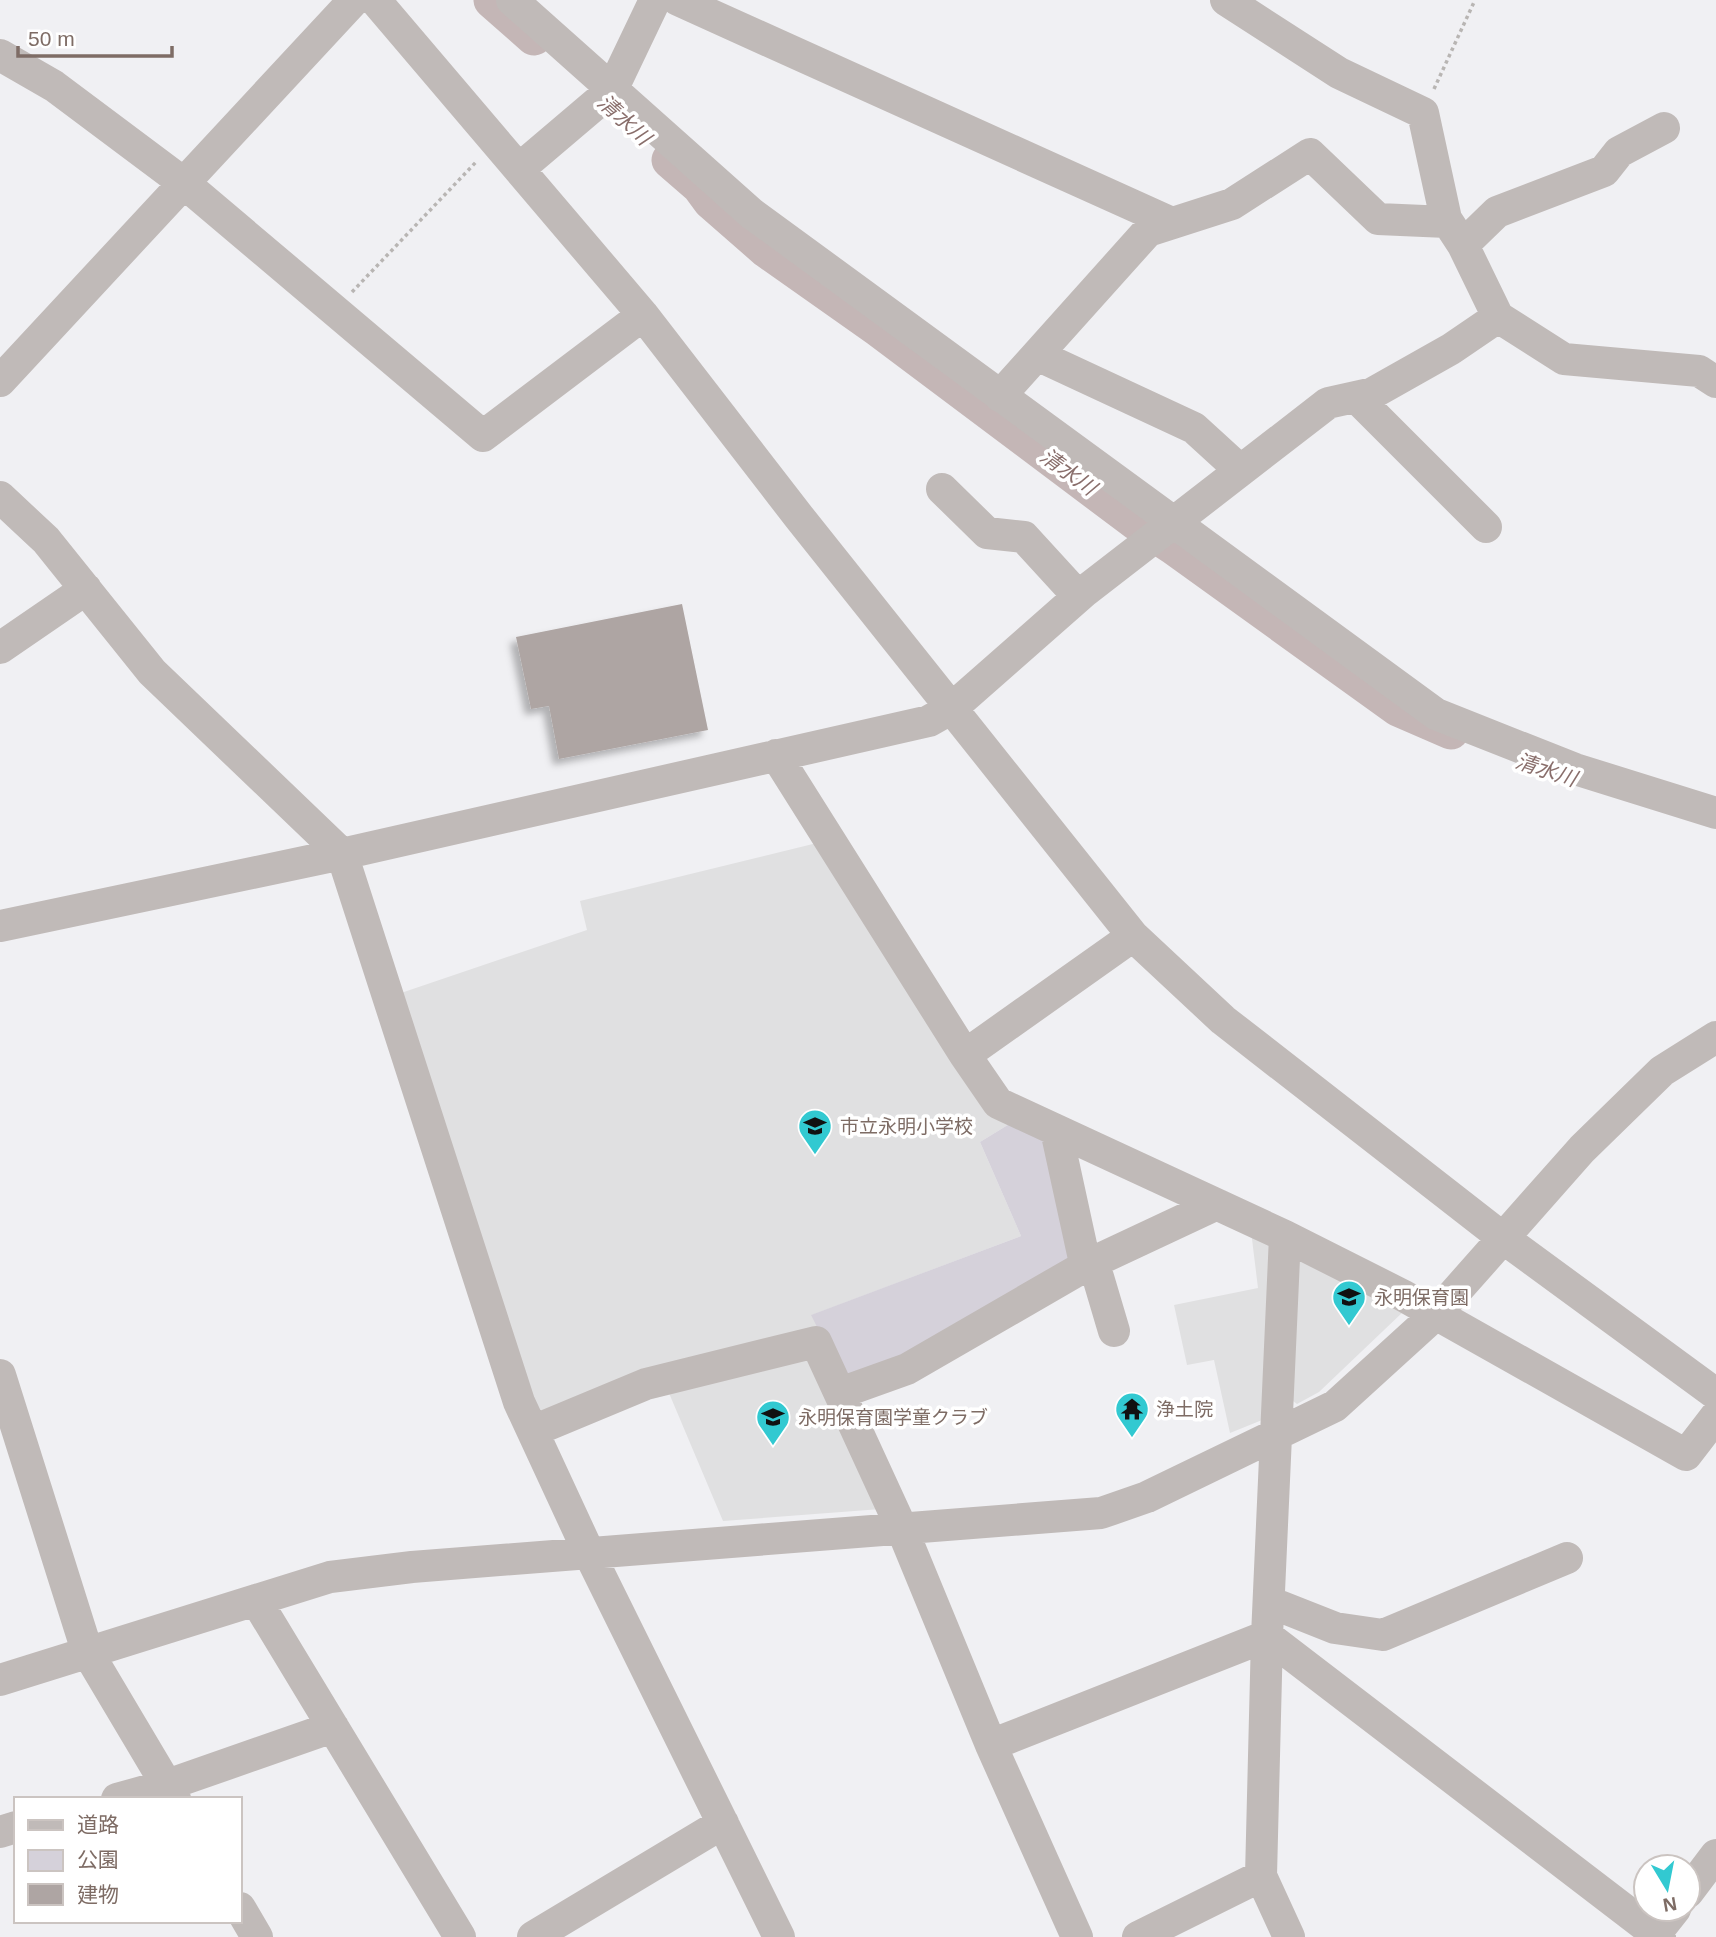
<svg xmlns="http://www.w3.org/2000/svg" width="1716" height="1937" font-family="Helvetica,'Noto Sans JP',sans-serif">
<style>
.built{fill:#e0e0e1}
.green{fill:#d5d1da}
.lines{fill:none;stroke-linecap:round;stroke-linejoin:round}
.river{stroke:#c4b6b6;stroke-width:37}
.building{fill:#aea5a3;filter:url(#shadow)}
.path{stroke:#b8b5b3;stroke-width:3.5;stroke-dasharray:3.5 3.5;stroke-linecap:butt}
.minor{stroke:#c0bab8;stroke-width:32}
.labels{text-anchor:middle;stroke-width:7;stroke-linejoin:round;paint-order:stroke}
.poi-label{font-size:19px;fill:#7e6c65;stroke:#fff;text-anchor:start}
.water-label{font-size:21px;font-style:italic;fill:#896e6b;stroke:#fff}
</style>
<defs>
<filter id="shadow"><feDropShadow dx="-6" dy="6" stdDeviation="3.5" flood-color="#0004"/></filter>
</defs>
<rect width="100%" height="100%" fill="#f0f0f3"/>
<path class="built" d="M821,842L1011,1123L980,1142L1021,1236L812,1315L820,1332L540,1420L401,993L587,930L580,901Z
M1251,1231L1276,1241L1272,1416L1230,1433L1214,1360L1187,1365L1174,1305L1258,1288Z
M1301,1257L1404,1311L1319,1392L1297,1404L1289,1398L1295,1259Z
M810,1350L881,1509L723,1521L666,1386Z"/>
<path class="green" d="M1011,1123L1047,1137L1074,1265L846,1385L811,1315L1021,1236L980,1142Z"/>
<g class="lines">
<path class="river" d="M492,0L534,37
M670,160L700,186L711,201L767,250L879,329L1135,521L1173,546L1398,708L1451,731"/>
</g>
<path class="building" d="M682,604L708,730L559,759L549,706L531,709L516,637Z"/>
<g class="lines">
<path class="path" d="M1434,89L1475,0
M352,292L477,161"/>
<path class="minor" d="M375,0L643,315L799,517L1133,936L1223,1020L1503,1238L1716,1394
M512,0L751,213L1436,714L1575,769L1716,813
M678,0L1172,223
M1226,0L1339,73L1423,113L1446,219L1463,245L1498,317L1564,359L1699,371L1716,382
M0,55L54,86L185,184L483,436L643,315
M519,169L612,90L655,0
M1463,245L1497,212L1604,171L1619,152L1664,128
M1037,355L1194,428L1240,470
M0,381L354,0
M1000,396L1148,231L1232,204L1310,154L1378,219L1447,222
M1356,397L1486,527
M942,489L987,533L1024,537L1078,596
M0,497L46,540L152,672L342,854L519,1402L589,1553L779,1937
M0,648L86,589
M776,755L965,1055L998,1103L1285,1236L1402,1295L1686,1455L1716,1416
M0,926L342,854L929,721L952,708L1085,591L1328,403L1373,393L1451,349L1498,317
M965,1055L1133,936
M1056,1130L1083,1254L1087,1265L1098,1277L1114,1331
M1285,1236L1267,1636L1261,1876L1289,1937
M0,1375L87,1651L175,1799
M840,1393L907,1369L1087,1265L1215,1205
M533,1431L646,1384L816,1342L902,1529L991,1745L1077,1937
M256,1600L460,1937
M1269,1602L1335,1628L1383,1635L1567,1558
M0,1680L330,1577L412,1567L1101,1513L1147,1497L1335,1406L1435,1315L1582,1149L1662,1071L1716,1037
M991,1745L1267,1636L1660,1937
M117,1799L167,1785L333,1727
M0,1832L16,1827
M1688,1892L1716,1855
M240,1908L257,1937
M533,1937L723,1823
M1138,1937L1261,1876
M1653,1937L1675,1909"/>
</g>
<defs>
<g id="school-pin" transform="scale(1.75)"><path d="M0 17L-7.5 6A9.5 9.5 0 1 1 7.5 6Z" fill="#32c9d1" stroke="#fff"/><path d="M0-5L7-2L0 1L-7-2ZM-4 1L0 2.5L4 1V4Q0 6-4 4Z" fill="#111"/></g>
<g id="temple-pin" transform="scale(1.75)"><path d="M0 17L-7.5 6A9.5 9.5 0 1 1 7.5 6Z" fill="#32c9d1" stroke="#fff"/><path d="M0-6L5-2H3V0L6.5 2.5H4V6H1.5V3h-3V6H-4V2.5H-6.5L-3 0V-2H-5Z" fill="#111"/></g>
</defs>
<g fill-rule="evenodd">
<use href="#school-pin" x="815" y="1126"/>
<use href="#school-pin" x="1349" y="1297"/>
<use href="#temple-pin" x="1132" y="1409"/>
<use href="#school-pin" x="773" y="1417"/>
</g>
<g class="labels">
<g class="poi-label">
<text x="840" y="1133">市立永明小学校</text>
<text x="1374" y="1304">永明保育園</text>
<text x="1156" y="1416">浄土院</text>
<text x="798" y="1424">永明保育園学童クラブ</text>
</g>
<g class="water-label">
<text transform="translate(624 120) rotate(42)" y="7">清水川</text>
<text transform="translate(1068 472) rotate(36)" y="7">清水川</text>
<text transform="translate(1546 770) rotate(18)" y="7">清水川</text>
</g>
</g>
<rect x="14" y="1797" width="228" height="126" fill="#ffffff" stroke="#cbc4c1" stroke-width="2"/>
<rect x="28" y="1820" width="35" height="10" fill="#c0bab8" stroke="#cbc4c1" stroke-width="2"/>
<text x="77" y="1832" font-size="21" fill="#7e6c65">道路</text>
<rect x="28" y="1850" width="35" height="21" fill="#d5d1da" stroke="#cbc4c1" stroke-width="2"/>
<text x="77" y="1867" font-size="21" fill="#7e6c65">公園</text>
<rect x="28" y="1884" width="35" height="21" fill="#aea5a3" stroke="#cbc4c1" stroke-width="2"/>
<text x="77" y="1902" font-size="21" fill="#7e6c65">建物</text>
<g transform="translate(1667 1888) rotate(170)"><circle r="33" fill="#ffffff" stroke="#cbc4c1" stroke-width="2"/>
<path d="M0-5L12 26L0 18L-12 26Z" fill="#32c9d1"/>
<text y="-10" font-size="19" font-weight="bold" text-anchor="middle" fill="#7e6c65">N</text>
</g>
<path d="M18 46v10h154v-10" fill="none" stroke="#7e6c65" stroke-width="3.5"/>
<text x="28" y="46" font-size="21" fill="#7e6c65" stroke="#ffffff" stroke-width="5" paint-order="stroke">50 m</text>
</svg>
